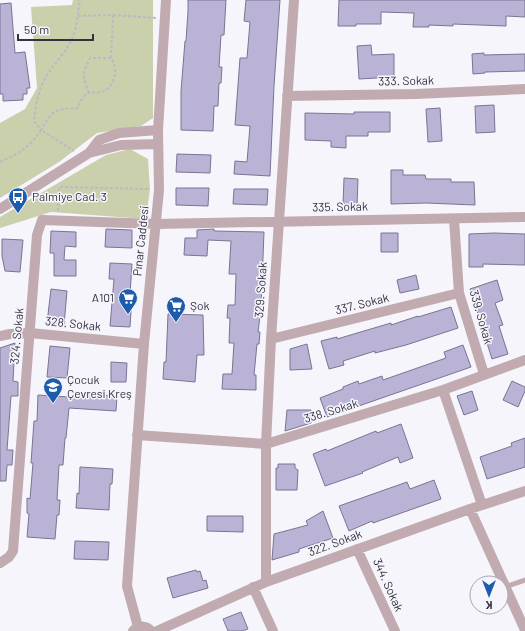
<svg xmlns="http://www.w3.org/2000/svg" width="525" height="631" font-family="Barlow,sans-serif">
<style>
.green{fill:#cad0ac}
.building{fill:#bab3d6;stroke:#7a7494}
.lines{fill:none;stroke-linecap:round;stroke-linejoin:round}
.path{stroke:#bbbac3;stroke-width:2;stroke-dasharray:3 2;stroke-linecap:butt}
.lane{stroke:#c1abb0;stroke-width:5}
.street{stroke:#c1abb0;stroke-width:10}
.labels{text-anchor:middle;stroke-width:3;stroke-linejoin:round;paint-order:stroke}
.street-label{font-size:12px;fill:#343240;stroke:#f6f5fc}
.poi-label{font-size:12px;fill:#343240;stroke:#f6f5fc;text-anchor:start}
</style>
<rect width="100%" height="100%" fill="#f6f5fc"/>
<path class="green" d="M73,0H153V118L141,126L97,133L59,162L0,198V123L25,109L37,88L31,7L72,5Z
M130,149L148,159L150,189L146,219L51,212L0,228V217L106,155Z"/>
<path class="building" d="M188,0H226L224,35H221L219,67H222L221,83H219L218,106H214L213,131L181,130V91L185,41H186L188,11Z
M246,0H280L274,86L270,176L234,174L235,161L247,162L250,126L235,125L240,58H247L250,22L244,21Z
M339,0H525V17L506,16V26L453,24V26L429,25V27H413L414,13L381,12V24H356V26H338Z
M11,3L15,53L25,52L30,88H27V94H23V100L3,101V94H0V4Z
M371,45L372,55L394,54V77L359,79L357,46Z
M484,53V55L525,54V71L485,72V73L473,74L472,54Z
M494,105L495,132L476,133L475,106Z
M440,108L442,141L428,142L426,109Z
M354,112H390V132H368V136H346V148L331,147V141L305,140V113L354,114Z
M177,154L211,155L210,173L176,172Z
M391,170H403V175H425L426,179H451V182H474L475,205L426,203L391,204Z
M344,178L358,179L357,205H343Z
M176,188H209L208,206L176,205Z
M234,189H268L267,205L233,204Z
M106,229L132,230V248L105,247Z
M214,229V231L264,232L261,308L258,332H260L259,344H257L254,375H256V390L222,389L223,374H232L234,343H229L230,318H227L228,305H235L236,274H229L231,241L208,240L207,256L184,255L185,238H197V230Z
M51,231L76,232V247L65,246L64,260H76V276H54V253H50Z
M381,233H398V252H381Z
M494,233L525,234V265L483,264V267H469V234Z
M2,239L23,240L20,272L5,271L2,256Z
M110,263L132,264L130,295H132L130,327L110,326L114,279H109Z
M416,275L419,289L400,293L397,280Z
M497,280L503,300L495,303L503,325L499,326L508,354L492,359L470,289Z
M51,289L67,291L64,325L47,323Z
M451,307L458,328L406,345L375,353V351L343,361L344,365L329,369L321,341L337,337V339L391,323V325L418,316V317Z
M168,314L203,315L204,355H197L195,382L163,379L164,362H166Z
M15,343L13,381L18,382V396H11L7,450H13L12,465H7L6,481H0V348Z
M307,344L312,369L290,370V349Z
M463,345L471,367L327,417L320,398L343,389V387L358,381L359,384L382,376L383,380L446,358L444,352Z
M50,346L70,348L67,378L47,377Z
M111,362L127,363L126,382H111Z
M512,381L525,387V391L518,407L503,400Z
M472,391L478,410L464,415L457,396Z
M84,394L117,396L116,411L69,408L66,438H65L63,465H59L57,500H60L59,515H57L55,539L27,537L29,514L27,513V498L30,499L33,463H31L34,421H37L38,395L84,398Z
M287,410H311V423L285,431Z
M401,424L413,458L400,463L398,457L362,472L363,473L325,486L313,454L326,449L327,451L376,431L377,433Z
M525,438V467L487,479L480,457L512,446L511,443Z
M278,464H295V468L298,470L297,490H276V468H278Z
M80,467L113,469L112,484H110L109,510L76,508L77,493L79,494Z
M434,480L441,499L373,523L372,521L349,531L339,506L407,482L410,489Z
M323,511L333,538L299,549V552L272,560L274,534L308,525L306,521Z
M207,516H243V532L207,531Z
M75,541L109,542L108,560L74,559Z
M196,570L197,572L200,571L203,581L206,580L208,588L173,598L167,578Z
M241,612L248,629L242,631H228L223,619Z"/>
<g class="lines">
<path class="path" d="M113,15L156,18
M78,16L113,15L111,58C118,68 116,85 104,91C100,94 93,91 89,93C83,95 80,102 78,108C54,109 53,110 41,130L34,121C35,109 37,97 42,85C48,69 64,56 72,39C77,28 78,12 80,0
M89,93C82,76 82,74 90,58H111
M0,162C19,153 29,148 41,130L74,151
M58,211L59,187L149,189"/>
<path class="lane" d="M505,587L525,580"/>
<path class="street" d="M287,96L416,94L525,89
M89,153L99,140L119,133L158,130
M0,209L89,153L121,145L158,144
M454,219L459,293L484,374
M0,336L10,334L30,333L144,344
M271,339L459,293
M443,390L482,505
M137,435L266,444L443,390L525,360
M470,509L525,630
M357,549L395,631
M0,563L9,557L13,551L37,235L42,220L156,224L525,217
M266,582V444L271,339L294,0
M253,587L273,631
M138,627L127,586L144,344L159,190L158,130L166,0
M133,631C138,625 146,625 151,631
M157,631L266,582L470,509L525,491"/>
</g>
<defs>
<g id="bus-pin" transform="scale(1)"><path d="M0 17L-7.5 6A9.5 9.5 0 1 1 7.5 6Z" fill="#1d5cad" stroke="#f6f5fc"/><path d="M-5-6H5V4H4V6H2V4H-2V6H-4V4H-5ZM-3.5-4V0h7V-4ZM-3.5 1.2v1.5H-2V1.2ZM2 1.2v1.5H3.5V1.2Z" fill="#fff"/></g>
<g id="supermarket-pin" transform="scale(1)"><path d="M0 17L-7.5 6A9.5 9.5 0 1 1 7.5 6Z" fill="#1d5cad" stroke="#f6f5fc"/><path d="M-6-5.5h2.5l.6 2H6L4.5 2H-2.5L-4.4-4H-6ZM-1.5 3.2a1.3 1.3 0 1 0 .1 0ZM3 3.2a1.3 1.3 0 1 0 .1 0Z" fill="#fff"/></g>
<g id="school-pin" transform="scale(1)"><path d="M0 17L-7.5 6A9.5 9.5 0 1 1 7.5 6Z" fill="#1d5cad" stroke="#f6f5fc"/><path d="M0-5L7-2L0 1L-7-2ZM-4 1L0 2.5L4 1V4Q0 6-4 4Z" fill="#fff"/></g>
</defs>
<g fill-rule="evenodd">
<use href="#bus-pin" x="18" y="197"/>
<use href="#supermarket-pin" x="128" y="298"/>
<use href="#supermarket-pin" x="176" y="306"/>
<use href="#school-pin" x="53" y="387"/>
</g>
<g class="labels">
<g class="street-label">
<text transform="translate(406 81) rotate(-1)" y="4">333. Sokak</text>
<text transform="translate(340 207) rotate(-1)" y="4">335. Sokak</text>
<text transform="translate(141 241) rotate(-84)" y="4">Pınar Caddesi</text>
<text transform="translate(261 290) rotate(-86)" y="4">329. Sokak</text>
<text transform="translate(362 304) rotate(-14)" y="4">337. Sokak</text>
<text transform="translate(481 317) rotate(74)" y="4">339. Sokak</text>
<text transform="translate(73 324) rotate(6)" y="4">328. Sokak</text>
<text transform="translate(17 336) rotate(-85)" y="4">324. Sokak</text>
<text transform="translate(331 411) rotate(-17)" y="4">338. Sokak</text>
<text transform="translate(335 543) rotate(-20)" y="4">322. Sokak</text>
<text transform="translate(388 585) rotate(66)" y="4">344. Sokak</text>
</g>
<g class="poi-label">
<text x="32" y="201">Palmiye Cad. 3</text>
<text x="114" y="302" text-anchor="end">A101</text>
<text x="190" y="310">Şok</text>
<text x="67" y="384">Çocuk<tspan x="67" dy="14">Çevresi Kreş</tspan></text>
</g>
</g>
<g transform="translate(489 595) rotate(180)"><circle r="19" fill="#f6f5fc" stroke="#a8a7b1"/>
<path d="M0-3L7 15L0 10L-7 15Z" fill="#1d5cad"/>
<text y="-6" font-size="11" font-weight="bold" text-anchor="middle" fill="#343240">K</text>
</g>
<path d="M18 34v6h75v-6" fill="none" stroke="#343240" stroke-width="2"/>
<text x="24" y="34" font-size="12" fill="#343240" stroke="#f6f5fc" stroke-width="3" paint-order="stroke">50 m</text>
</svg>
